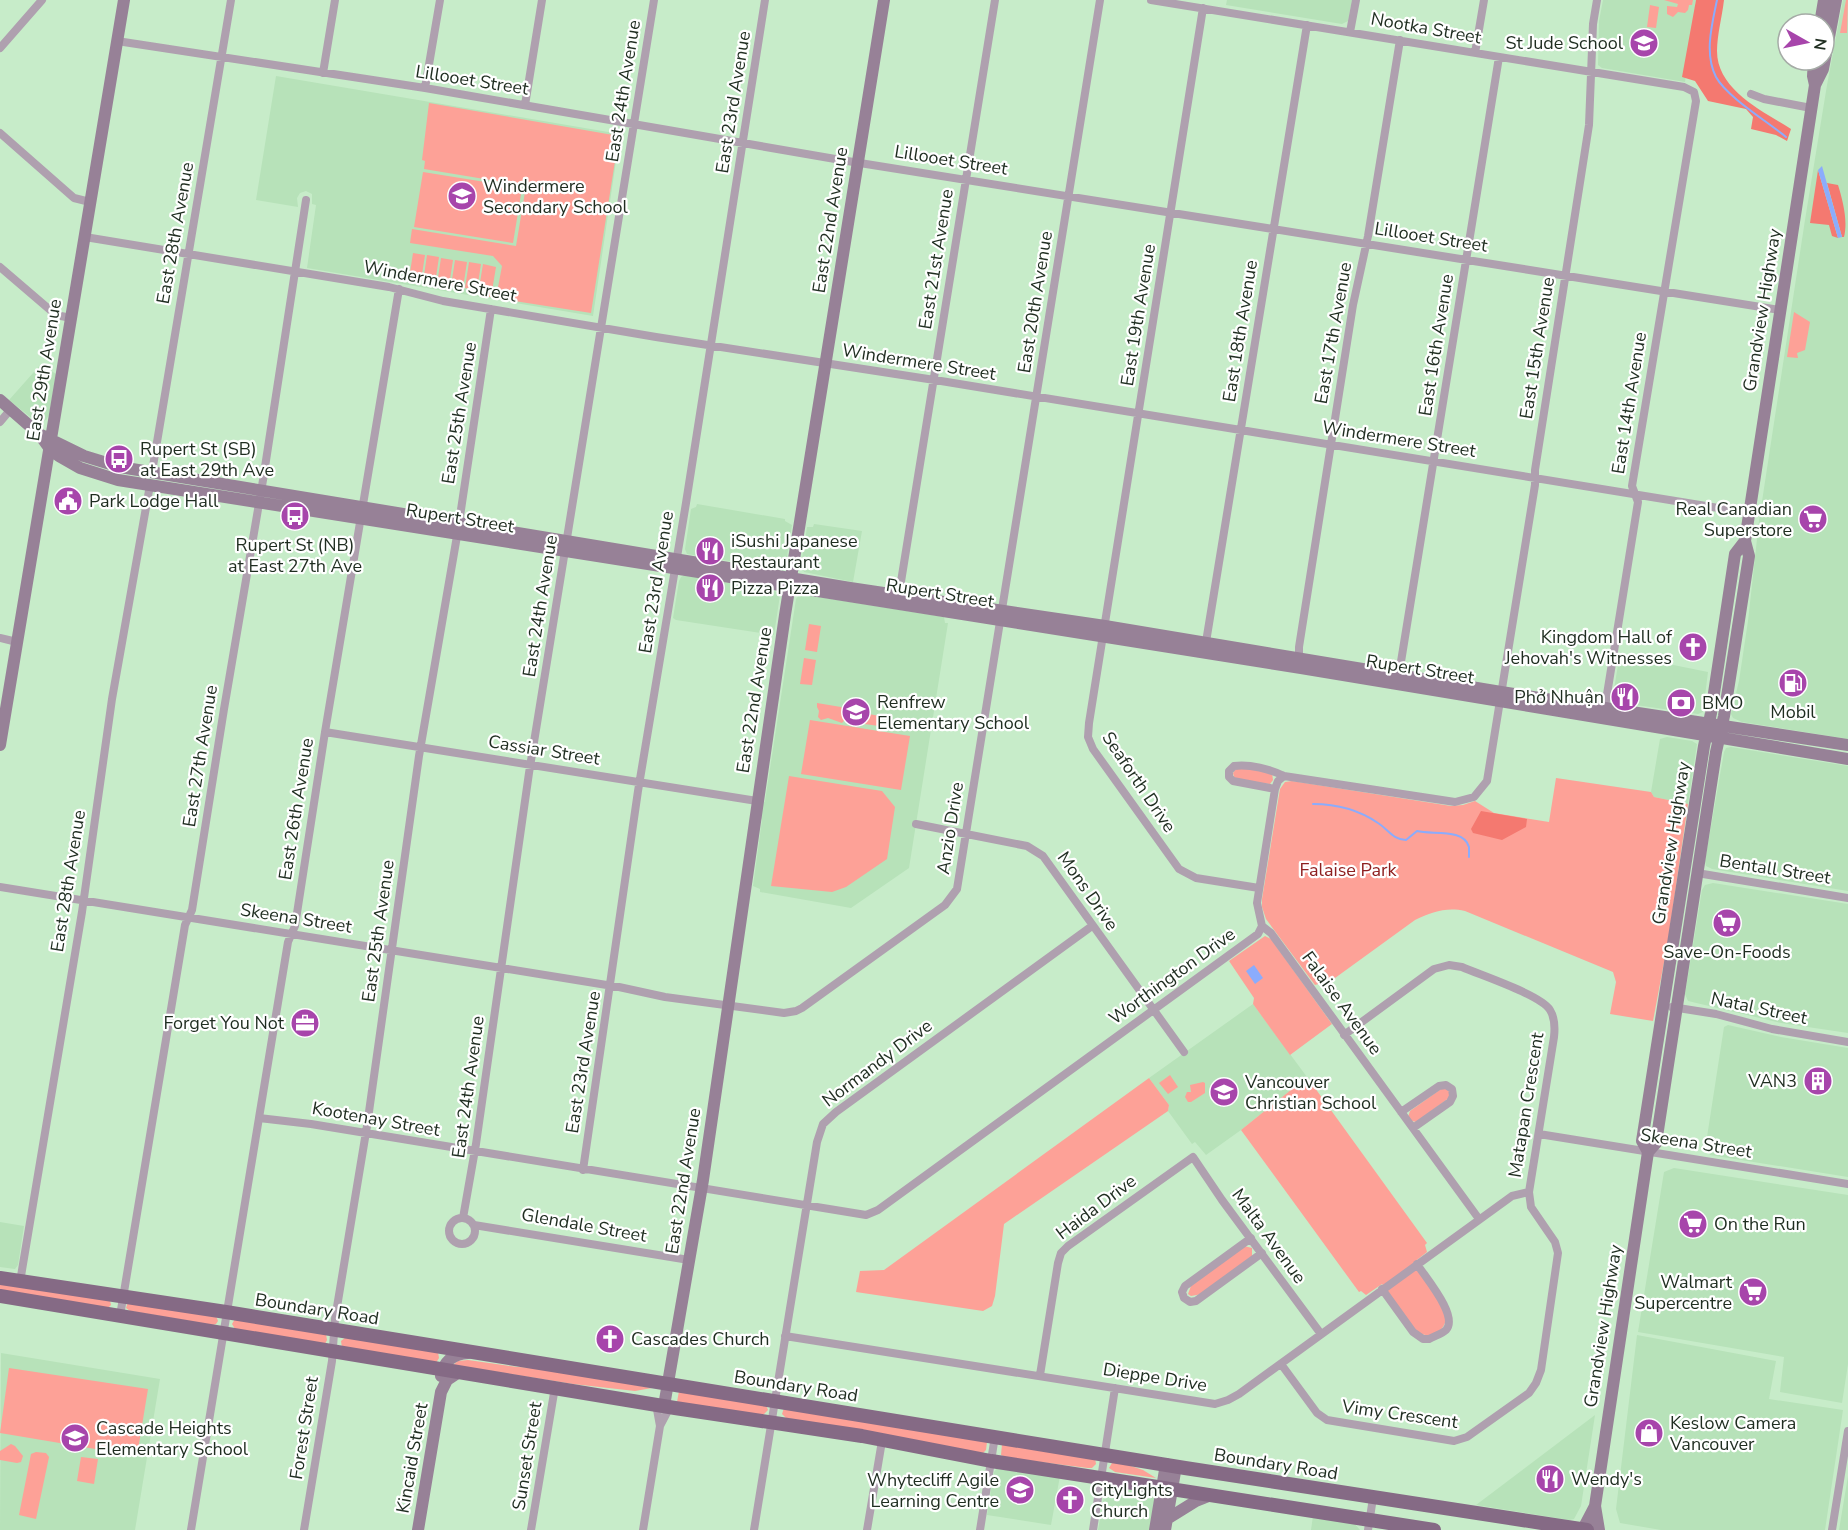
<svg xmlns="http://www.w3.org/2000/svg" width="1848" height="1530" font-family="'Nunito Sans',sans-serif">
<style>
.built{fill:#b7e2b9}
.green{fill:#fda197}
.forest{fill:#f47970}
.water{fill:#8bacfc}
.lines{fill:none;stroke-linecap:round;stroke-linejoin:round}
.stream{stroke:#8bacfc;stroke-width:2}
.street{stroke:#afa0af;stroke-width:8}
.secondary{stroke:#978197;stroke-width:12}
.primary{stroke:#856a85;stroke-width:14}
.labels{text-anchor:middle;stroke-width:4.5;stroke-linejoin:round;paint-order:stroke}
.street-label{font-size:18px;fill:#1f2d20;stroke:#fff}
.poi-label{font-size:18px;fill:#1f2d20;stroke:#fff;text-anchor:start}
.park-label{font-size:18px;fill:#8e2020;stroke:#fff}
</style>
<rect width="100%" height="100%" fill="#c7ecc9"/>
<path class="built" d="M1227,0H1352L1348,21L1342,24L1226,5Z
M1603,0H1696L1685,82L1602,68L1598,65L1599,21Z
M1843,0H1848V739L1742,722L1733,718L1731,714L1739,681L1748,621L1759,521L1805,220L1827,85Z
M276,76L620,134L593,316L307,268L316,205L312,204V194L306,191L300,193L297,198L298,207L256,200Z
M41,364L56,374L49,415L46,420L41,422L34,420L9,400Z
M697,504L785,519V521L792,525L786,563L783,567L777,569L687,554L685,549L691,509L696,507Z
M814,524L862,531L853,582L804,572L801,565L807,527H813Z
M685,575L778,592L780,595L774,635L676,620L673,618L679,581L681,577Z
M800,594L944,617L945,623H948L909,868L851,908L760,892V889L753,886L762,820L760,816L762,805L765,801L796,599Z
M1624,655L1708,672L1703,712L1698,714L1615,702L1613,695L1619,659L1624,657Z
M1667,737L1692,741L1697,744L1688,804L1654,797L1651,792L1660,739Z
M1731,747L1848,766V891L1712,869L1706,866L1705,861L1724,752L1726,748Z
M1713,883L1848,904V1033L1781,1023L1688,1001L1685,994L1702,890L1705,885Z
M1253,1004L1307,1077L1241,1130L1206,1155L1195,1142L1192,1144L1168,1111L1169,1105L1149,1078Z
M1728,1025L1781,1037L1848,1048V1177L1710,1155L1708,1151L1705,1150L1724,1027Z
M1674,1168L1848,1195V1364L1842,1403L1780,1392L1784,1357L1638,1332L1664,1172Z
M0,1222L24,1226L18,1265L15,1269L0,1267Z
M1637,1335L1776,1361L1769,1399L1843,1410L1825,1530H1661L1620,1523L1616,1509Z
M1,1353L160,1379L135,1530H0Z
M1595,1415L1581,1506L1574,1519L1569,1520L1476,1505Z
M998,1467L1060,1476L1051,1525L987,1515L994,1472Z
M1848,1476V1530H1839Z
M1108,1485L1152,1492L1155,1496L1150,1530H1098L1105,1491Z
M1313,1516L1354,1523L1360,1530H1311Z"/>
<path class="green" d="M1664,0H1693L1692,5H1689L1688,10L1685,13L1678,12L1673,17L1667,14V6L1677,7L1678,4Z
M1846,0H1848L1847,33H1840Z
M1650,5L1659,7L1656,28L1647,27Z
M429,103L619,136L591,313L496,298L502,266L493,256L410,243L412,229L516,246L526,186L424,169L425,161L422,160Z
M423,172L522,188L513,243L414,227Z
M413,253L425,255L421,281L409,279Z
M427,255L439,257L435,284L423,282Z
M441,258L453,260L449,286L437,284Z
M455,260L467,262L463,288L451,286Z
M469,262L481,264L477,290L465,288Z
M483,264L496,267L491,297L478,295Z
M1794,312L1810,322L1805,350L1797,353L1798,358L1787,357Z
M809,624L821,626L817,652L805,650Z
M804,658L816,660L812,685L800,684Z
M817,703L841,707L849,715L842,723L828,718L821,720L818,717L819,711L817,707Z
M851,711L880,716L879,726L850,722Z
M810,720L910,736L901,790L801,774Z
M1243,768L1272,773L1273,780L1270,784L1241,781L1234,777L1233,773L1236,769Z
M789,776L882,791L895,807L887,859L846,887L832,892L771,886Z
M1556,778L1651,792L1654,797L1688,804L1668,941L1653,1021L1610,1014L1616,982L1613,972L1465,911C1446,907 1432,912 1415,920L1324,986L1322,983L1315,985L1266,919L1262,907V899L1280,789L1285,782L1292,781L1451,806L1463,805L1475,801L1494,813L1549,822Z
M1265,936L1271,939L1332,1024L1290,1055L1253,1004L1254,998L1229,961Z
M1170,1075L1178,1087L1168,1094L1159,1083Z
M1307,1077L1427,1243L1425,1245L1427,1252L1413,1263L1447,1311C1447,1330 1434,1341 1417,1332L1382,1284L1366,1295L1361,1291L1359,1292L1241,1130Z
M1149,1078L1169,1105L1168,1111L1004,1224L995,1296L992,1306L983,1311L856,1292L860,1271L884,1270Z
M1203,1082L1205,1083V1093L1191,1102H1188L1185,1097L1187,1092H1191L1190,1085Z
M1445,1088L1450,1092L1449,1098L1416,1122L1412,1121L1408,1117L1410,1111L1441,1089Z
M1244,1246L1252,1248V1256L1202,1294L1191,1296L1188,1294L1191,1286Z
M0,1283L110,1300L111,1305L109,1307H105L0,1290Z
M128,1302L216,1316L218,1321L216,1324L213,1325L130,1311L126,1308Z
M235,1319L326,1334L327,1340L325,1344L235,1329L232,1324Z
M346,1337L438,1352L439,1358L436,1363L342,1348L341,1341Z
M468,1360L517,1367L539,1368L652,1388L635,1391L573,1384L453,1365L458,1361Z
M9,1368L148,1389L137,1456L0,1433Z
M679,1391L766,1405L768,1410L763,1415L677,1402Z
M784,1408L987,1442L986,1450L983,1453L786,1418L782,1414Z
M11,1444L15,1446L23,1456L21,1462L17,1463L0,1460V1451Z
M1002,1444L1095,1458L1096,1464L1092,1468H1088L1007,1458L1001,1455Z
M36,1452L46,1453L49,1457L36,1519L19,1515L31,1454Z
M81,1457L98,1459L94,1484L77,1481Z
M1119,1462L1143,1470L1156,1478L1115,1472L1109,1468L1112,1463Z"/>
<path class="forest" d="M1696,0H1724C1722,17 1717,35 1717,51C1717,90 1763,111 1791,129L1787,141L1776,135L1751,129L1753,117L1746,109L1708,101L1695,81L1682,77Z
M1818,170L1838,238L1832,236L1829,225L1810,223Z
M1827,183L1838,185C1843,201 1848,221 1844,237H1842Z
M1481,811L1527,819L1526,827L1502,840L1473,833L1471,829Z"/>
<path class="water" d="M1822,166L1842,237L1838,238L1818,170Z
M1254,965L1263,978L1255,984L1246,971Z"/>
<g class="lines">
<path class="stream" d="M1717,0C1712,24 1704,54 1716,77C1727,97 1768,122 1786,137
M1313,804C1335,804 1359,810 1378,823C1389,830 1392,839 1406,840L1417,831C1432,835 1464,828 1469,847C1469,850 1469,854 1469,857"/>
<path class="street" d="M1151,0L1684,87L1694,92L1696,101L1632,486L1638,502L1604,713
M1203,8L1089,723L1088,737L1093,749L1179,869L1196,878L1259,888
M1350,32L1356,0
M117,41L425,88L841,160L1780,310
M0,48L42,0
M1475,53L1484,0
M323,73L335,0
M425,88L440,0
M1751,94L1764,99L1811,108
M525,105L542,0
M0,133L74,198L90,202
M85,237L389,287L443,301L656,337L941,381L1749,513
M0,267L56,315L71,318
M0,422L11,409
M152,472L231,0
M459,523L491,309
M899,594L995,0
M0,638L17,642
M1206,642L1307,25
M1299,661V647L1353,305L1368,236L1400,40
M1399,674L1499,57
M325,732L757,801
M1275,789L1233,781L1229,777V771L1234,766C1250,764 1270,769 1284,776L1455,802L1474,797L1487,781L1535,485V470L1589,125L1593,24L1597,0
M916,824L1027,846L1043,856L1184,1052
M1697,873L1848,898
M0,887L619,987L665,997L784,1013L796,1011L802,1008L945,905L957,889L1100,0
M1262,926L1271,933L1479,1219
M1672,1007L1716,1014L1772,1029L1848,1042
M1401,1112L1439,1086L1446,1085L1452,1089L1453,1096L1450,1102L1413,1128
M259,1118L311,1124L866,1215L878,1210L1258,934L1262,926L1257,903L1275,789L1278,781L1284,776
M1539,1134L1848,1184
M583,1170L638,791L686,503L765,0
M463,1218L476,1144L529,773L654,0
M449 1231a13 13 0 1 1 26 0a13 13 0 1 1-26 0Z
M474,1225L689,1260
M1251,1238L1185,1286L1182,1292L1184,1298L1190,1302L1196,1301L1262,1253
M20,1282L82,912L112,699L150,485
M1382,1289L1413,1332L1423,1339H1429C1434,1336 1442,1334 1446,1330C1459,1316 1425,1277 1417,1264
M120,1316L185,925L192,910L224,709L263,480L306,200
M785,1336L1215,1404L1228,1400L1239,1394L1512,1196L1529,1192
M1281,1364L1317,1413L1327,1420L1454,1441L1467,1437L1529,1393L1536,1383L1541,1370L1558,1253L1555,1242L1531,1207L1529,1192L1554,1037C1555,1028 1555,1018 1550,1010C1541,995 1480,975 1462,967L1449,965L1434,969L1344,1035
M1040,1375L1058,1263L1061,1253L1068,1246L1193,1157L1222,1200L1321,1334
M660,1426L670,1407
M191,1530L288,942L295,926L325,732L399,289
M304,1530L332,1361L335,1319L367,1126L419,756L457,536
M531,1530L555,1387
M643,1530L660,1426L656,1404
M754,1530L817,1142L823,1124L836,1112L1092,926
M867,1530L882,1441
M980,1530L995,1436
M1093,1530L1115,1388
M1368,1530L1373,1498
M1832,1530L1848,1431"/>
<path class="secondary" d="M1820,24L1824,0
M1815,85L1823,69L1836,0
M0,400L40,435L50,449L59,456L80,468L118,480C512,546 907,603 1301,668C1483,697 1665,729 1848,759
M41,435L84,456L120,467L850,588L1105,626L1501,692L1848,745
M0,745L124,0
M1648,1152L1642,1141L1704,746L1711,713L1735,554L1745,541
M441,1376C444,1361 453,1354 468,1353
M664,1406L703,1180L785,615L884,0
M1595,1506L1599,1530
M1167,1519L1196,1501L1211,1495
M1583,1529L1595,1506L1648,1152L1656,1143L1716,752L1724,716L1749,556L1745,541L1815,85L1813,76L1814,60
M418,1530L441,1392L447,1380L459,1372
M1155,1530L1166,1464
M1165,1530L1176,1466"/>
<path class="primary" d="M0,1278L226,1312L1185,1468L1587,1530
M0,1296L675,1408L862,1436L991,1461L1434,1530"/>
</g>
<defs>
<g id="school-disc" transform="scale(1.5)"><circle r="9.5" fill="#a745ab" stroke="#fff"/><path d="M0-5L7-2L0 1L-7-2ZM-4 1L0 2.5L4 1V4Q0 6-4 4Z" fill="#fff"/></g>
<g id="bus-disc" transform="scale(1.5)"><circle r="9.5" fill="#a745ab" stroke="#fff"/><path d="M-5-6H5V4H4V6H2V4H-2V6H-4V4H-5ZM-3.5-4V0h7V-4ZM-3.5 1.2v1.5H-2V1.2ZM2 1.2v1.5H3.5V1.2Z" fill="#fff"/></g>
<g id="civic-disc" transform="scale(1.5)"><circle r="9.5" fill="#a745ab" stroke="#fff"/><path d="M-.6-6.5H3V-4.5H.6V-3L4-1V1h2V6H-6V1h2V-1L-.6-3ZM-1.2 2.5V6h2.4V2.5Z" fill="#fff"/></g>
<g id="supermarket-disc" transform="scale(1.5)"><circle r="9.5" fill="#a745ab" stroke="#fff"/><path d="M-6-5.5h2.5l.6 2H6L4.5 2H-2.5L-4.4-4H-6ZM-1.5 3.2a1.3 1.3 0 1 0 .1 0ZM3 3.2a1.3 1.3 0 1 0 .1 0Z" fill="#fff"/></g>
<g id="restaurant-disc" transform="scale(1.5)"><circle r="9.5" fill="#a745ab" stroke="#fff"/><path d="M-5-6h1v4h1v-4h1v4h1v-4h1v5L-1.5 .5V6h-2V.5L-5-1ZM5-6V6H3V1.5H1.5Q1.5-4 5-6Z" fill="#fff"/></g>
<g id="church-disc" transform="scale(1.5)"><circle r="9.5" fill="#a745ab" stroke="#fff"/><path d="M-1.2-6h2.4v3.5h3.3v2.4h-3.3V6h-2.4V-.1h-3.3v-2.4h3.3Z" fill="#fff"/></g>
<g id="fuel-disc" transform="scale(1.5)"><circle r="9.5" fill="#a745ab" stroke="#fff"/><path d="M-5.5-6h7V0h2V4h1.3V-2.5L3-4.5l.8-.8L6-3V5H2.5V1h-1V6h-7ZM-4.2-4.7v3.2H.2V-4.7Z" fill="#fff"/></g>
<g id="bank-disc" transform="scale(1.5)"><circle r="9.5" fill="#a745ab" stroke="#fff"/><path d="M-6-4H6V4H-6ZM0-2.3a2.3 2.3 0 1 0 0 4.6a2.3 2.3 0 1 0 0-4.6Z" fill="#fff"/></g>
<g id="office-disc" transform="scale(1.5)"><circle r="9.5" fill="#a745ab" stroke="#fff"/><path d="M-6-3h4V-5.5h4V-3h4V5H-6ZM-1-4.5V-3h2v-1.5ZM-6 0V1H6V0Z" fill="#fff"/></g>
<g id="building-disc" transform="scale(1.5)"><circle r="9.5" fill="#a745ab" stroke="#fff"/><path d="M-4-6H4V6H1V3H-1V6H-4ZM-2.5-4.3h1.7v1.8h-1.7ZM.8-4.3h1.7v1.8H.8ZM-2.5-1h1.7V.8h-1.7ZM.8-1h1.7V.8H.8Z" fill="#fff"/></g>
<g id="shop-disc" transform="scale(1.5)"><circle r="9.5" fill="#a745ab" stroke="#fff"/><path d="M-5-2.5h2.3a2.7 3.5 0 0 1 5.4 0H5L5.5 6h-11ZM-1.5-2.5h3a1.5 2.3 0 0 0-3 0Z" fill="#fff"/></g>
</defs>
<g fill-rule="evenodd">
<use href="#school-disc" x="1644" y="43"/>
<use href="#school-disc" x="462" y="196"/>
<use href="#bus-disc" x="119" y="459"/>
<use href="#civic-disc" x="68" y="501"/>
<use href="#bus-disc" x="295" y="516"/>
<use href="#supermarket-disc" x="1813" y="519"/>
<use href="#restaurant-disc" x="710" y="551"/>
<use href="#restaurant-disc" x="710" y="588"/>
<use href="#church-disc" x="1693" y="647"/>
<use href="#fuel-disc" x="1793" y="683"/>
<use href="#restaurant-disc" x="1625" y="697"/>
<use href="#bank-disc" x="1681" y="703"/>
<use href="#school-disc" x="856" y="712"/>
<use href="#supermarket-disc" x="1727" y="923"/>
<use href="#office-disc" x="305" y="1023"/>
<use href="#building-disc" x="1818" y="1081"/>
<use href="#school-disc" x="1224" y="1092"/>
<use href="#supermarket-disc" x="1693" y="1224"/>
<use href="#supermarket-disc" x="1753" y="1292"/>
<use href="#church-disc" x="610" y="1339"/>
<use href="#shop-disc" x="1649" y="1433"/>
<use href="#school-disc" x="75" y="1438"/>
<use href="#restaurant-disc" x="1550" y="1479"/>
<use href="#school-disc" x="1020" y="1490"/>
<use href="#church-disc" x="1070" y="1500"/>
</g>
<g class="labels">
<g class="street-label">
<text transform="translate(1426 28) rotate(10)" y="6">Nootka Street</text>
<text transform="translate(472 80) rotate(9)" y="6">Lillooet Street</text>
<text transform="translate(623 91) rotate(-81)" y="6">East 24th Avenue</text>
<text transform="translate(733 102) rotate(-81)" y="6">East 23rd Avenue</text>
<text transform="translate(951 160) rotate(9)" y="6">Lillooet Street</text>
<text transform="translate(830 220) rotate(-81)" y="6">East 22nd Avenue</text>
<text transform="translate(175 233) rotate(-80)" y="6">East 28th Avenue</text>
<text transform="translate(1431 237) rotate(9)" y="6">Lillooet Street</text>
<text transform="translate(936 259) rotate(-81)" y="6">East 21st Avenue</text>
<text transform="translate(440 281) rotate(11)" y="6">Windermere Street</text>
<text transform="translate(1035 302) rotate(-81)" y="6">East 20th Avenue</text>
<text transform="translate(1762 310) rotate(-81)" y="6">Grandview Highway</text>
<text transform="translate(1138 315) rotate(-81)" y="6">East 19th Avenue</text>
<text transform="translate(1240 331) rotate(-81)" y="6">East 18th Avenue</text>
<text transform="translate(1333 333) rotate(-80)" y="6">East 17th Avenue</text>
<text transform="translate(1436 345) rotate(-81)" y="6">East 16th Avenue</text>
<text transform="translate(1537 348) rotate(-81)" y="6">East 15th Avenue</text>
<text transform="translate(919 362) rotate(9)" y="6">Windermere Street</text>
<text transform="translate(44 370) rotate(-81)" y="6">East 29th Avenue</text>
<text transform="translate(1629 403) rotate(-81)" y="6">East 14th Avenue</text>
<text transform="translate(459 413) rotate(-81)" y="6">East 25th Avenue</text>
<text transform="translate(1399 439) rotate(9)" y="6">Windermere Street</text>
<text transform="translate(460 518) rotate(9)" y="6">Rupert Street</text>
<text transform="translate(656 582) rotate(-81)" y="6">East 23rd Avenue</text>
<text transform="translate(940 593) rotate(9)" y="6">Rupert Street</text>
<text transform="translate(540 606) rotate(-81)" y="6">East 24th Avenue</text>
<text transform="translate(1420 669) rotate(9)" y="6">Rupert Street</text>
<text transform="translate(754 700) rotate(-81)" y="6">East 22nd Avenue</text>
<text transform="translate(544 750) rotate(9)" y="6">Cassiar Street</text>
<text transform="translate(200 756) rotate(-81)" y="6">East 27th Avenue</text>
<text transform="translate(1139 782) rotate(56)" y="6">Seaforth Drive</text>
<text transform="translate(296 809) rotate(-81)" y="6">East 26th Avenue</text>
<text transform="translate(950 828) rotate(-81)" y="6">Anzio Drive</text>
<text transform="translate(1671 843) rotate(-81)" y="6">Grandview Highway</text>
<text transform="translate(1775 869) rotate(9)" y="6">Bentall Street</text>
<text transform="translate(68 881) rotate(-81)" y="6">East 28th Avenue</text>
<text transform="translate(1088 891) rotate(55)" y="6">Mons Drive</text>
<text transform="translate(296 918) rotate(9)" y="6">Skeena Street</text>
<text transform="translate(378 931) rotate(-82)" y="6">East 25th Avenue</text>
<text transform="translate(1172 976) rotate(-36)" y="6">Worthington Drive</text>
<text transform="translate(1342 1003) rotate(54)" y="6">Falaise Avenue</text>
<text transform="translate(1759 1008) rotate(12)" y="6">Natal Street</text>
<text transform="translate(583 1062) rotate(-81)" y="6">East 23rd Avenue</text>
<text transform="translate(877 1063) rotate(-37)" y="6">Normandy Drive</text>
<text transform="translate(468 1087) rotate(-82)" y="6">East 24th Avenue</text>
<text transform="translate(1526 1105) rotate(-81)" y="6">Matapan Crescent</text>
<text transform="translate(376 1119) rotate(10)" y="6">Kootenay Street</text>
<text transform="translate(1696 1143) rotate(9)" y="6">Skeena Street</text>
<text transform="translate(683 1181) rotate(-81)" y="6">East 22nd Avenue</text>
<text transform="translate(1096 1207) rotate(-37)" y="6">Haida Drive</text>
<text transform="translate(584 1225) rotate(10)" y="6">Glendale Street</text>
<text transform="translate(1269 1236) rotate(54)" y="6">Malta Avenue</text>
<text transform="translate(317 1309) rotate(9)" y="6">Boundary Road</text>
<text transform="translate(1603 1326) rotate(-81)" y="6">Grandview Highway</text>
<text transform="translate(1155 1377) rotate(9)" y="6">Dieppe Drive</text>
<text transform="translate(796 1386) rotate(9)" y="6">Boundary Road</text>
<text transform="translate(1400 1414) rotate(8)" y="6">Vimy Crescent</text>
<text transform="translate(304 1428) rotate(-81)" y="6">Forest Street</text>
<text transform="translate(527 1456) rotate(-81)" y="6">Sunset Street</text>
<text transform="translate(412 1458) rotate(-80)" y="6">Kincaid Street</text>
<text transform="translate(1276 1464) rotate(9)" y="6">Boundary Road</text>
</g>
<g class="poi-label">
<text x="1623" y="49" text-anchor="end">St Jude School</text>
<text x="483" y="192">Windermere<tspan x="483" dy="21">Secondary School</tspan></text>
<text x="140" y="455">Rupert St (SB)<tspan x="140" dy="21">at East 29th Ave</tspan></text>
<text x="89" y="507">Park Lodge Hall</text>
<text x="1792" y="515" text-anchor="end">Real Canadian<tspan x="1792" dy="21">Superstore</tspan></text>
<text x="731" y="547">iSushi Japanese<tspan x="731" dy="21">Restaurant</tspan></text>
<text x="295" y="551" text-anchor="middle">Rupert St (NB)<tspan x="295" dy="21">at East 27th Ave</tspan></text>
<text x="731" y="594">Pizza Pizza</text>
<text x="1672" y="643" text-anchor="end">Kingdom Hall of<tspan x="1672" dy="21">Jehovah's Witnesses</tspan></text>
<text x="1604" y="703" text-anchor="end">Phở Nhuận</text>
<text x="877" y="708">Renfrew<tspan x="877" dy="21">Elementary School</tspan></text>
<text x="1702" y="709">BMO</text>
<text x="1793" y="718" text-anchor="middle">Mobil</text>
<text x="1727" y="958" text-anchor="middle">Save-On-Foods</text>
<text x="284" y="1029" text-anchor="end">Forget You Not</text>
<text x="1797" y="1087" text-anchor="end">VAN3</text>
<text x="1245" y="1088">Vancouver<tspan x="1245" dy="21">Christian School</tspan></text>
<text x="1714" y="1230">On the Run</text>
<text x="1732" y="1288" text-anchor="end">Walmart<tspan x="1732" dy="21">Supercentre</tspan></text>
<text x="631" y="1345">Cascades Church</text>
<text x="1670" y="1429">Keslow Camera<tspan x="1670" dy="21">Vancouver</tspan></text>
<text x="96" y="1434">Cascade Heights<tspan x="96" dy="21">Elementary School</tspan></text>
<text x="1571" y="1485">Wendy's</text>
<text x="999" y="1486" text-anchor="end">Whytecliff Agile<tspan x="999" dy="21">Learning Centre</tspan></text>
<text x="1091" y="1496">CityLights<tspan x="1091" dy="21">Church</tspan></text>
</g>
<g class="park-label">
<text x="1348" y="876">Falaise Park</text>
</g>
</g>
<g transform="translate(1806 42) rotate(99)"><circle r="28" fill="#ffffff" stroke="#a5aba6" stroke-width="1.5"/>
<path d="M0-4.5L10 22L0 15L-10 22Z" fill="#a745ab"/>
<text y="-9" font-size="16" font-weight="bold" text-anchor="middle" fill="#1f2d20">N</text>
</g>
</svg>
